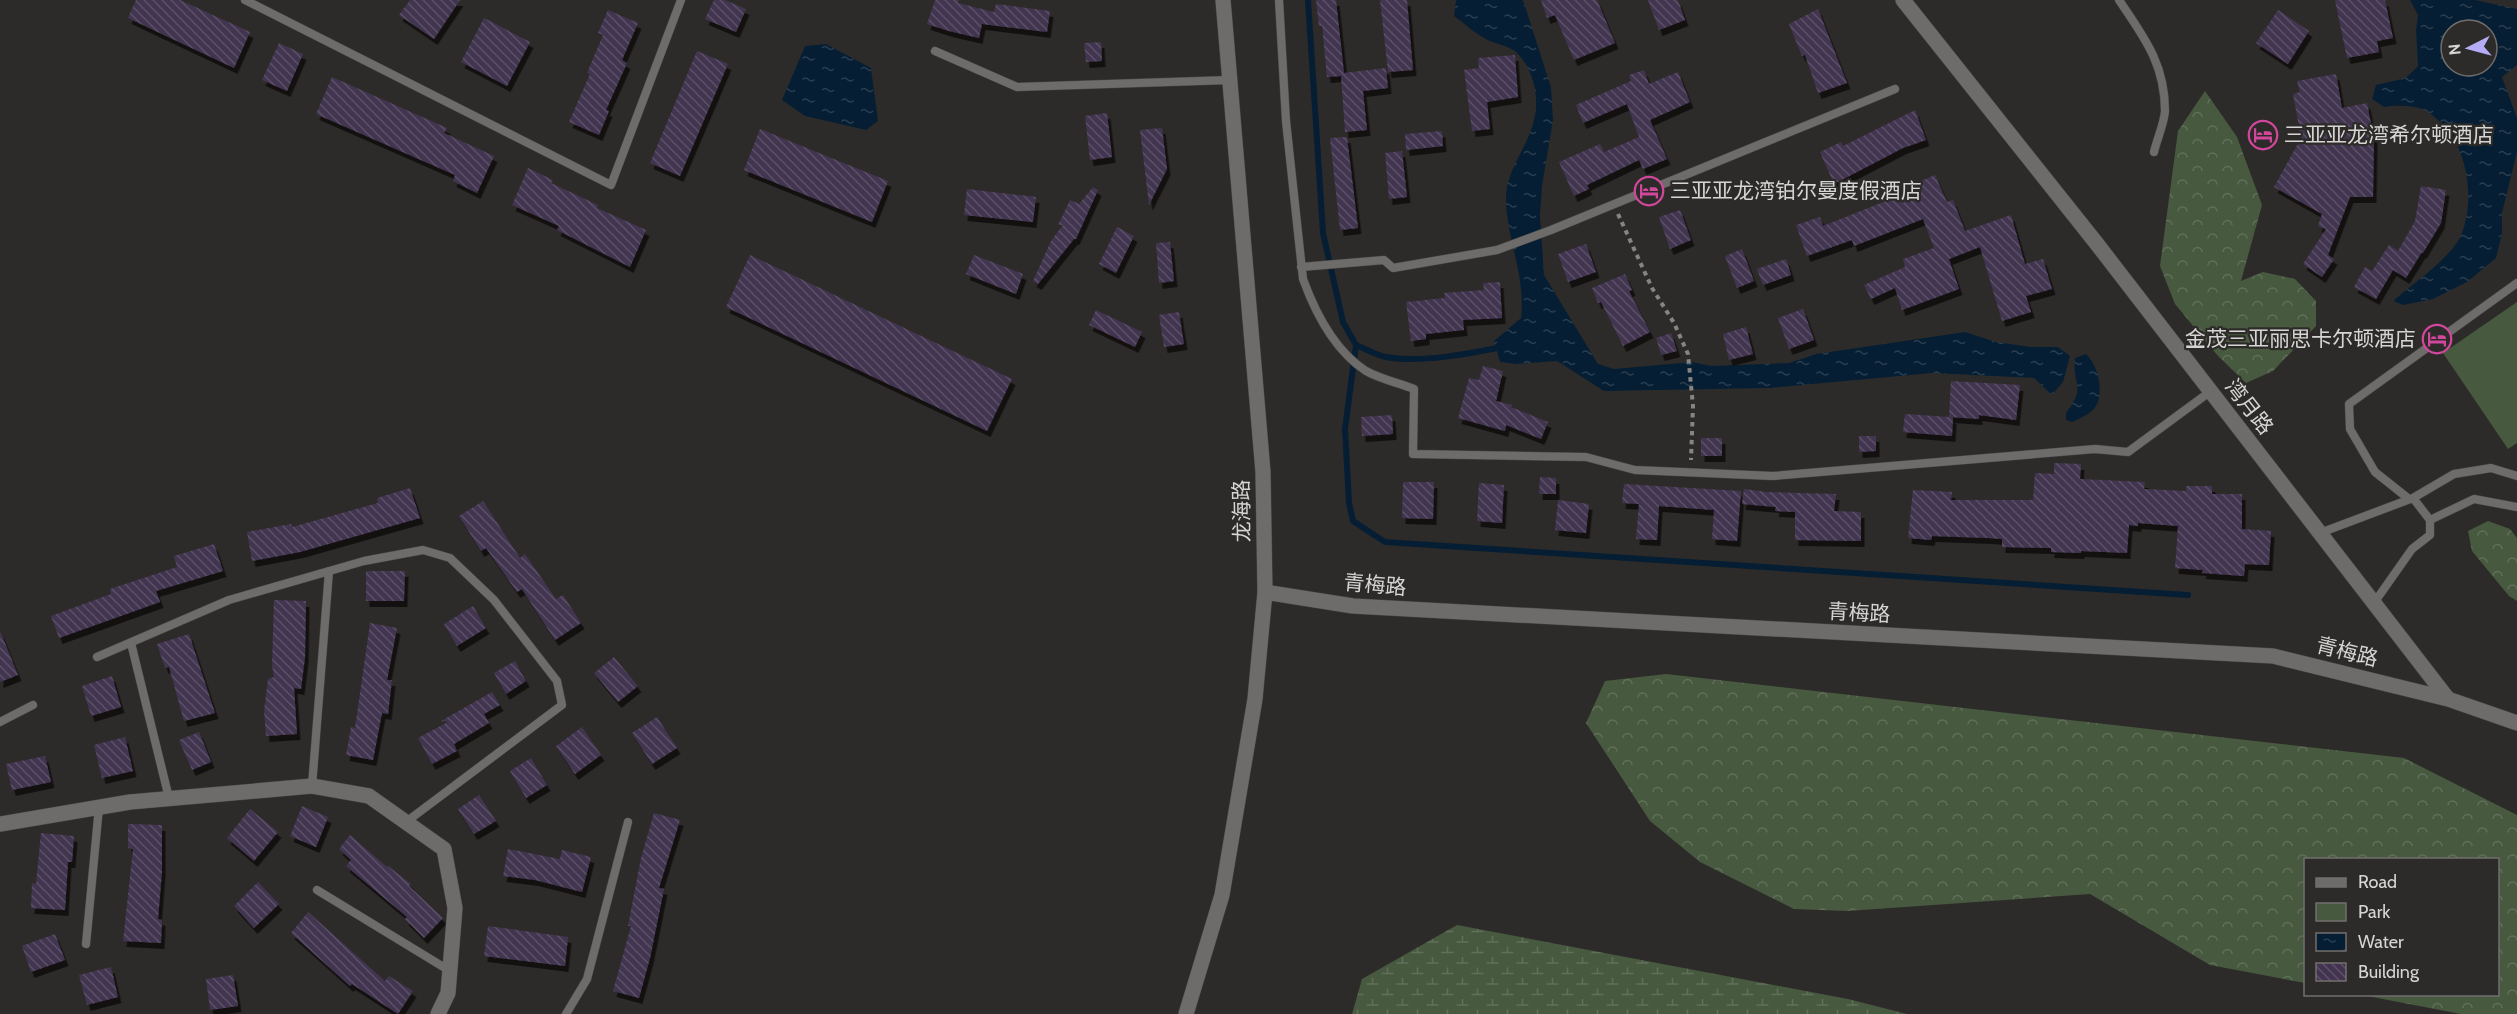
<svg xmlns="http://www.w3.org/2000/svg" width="2517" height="1014" font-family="Cabin,'Noto Sans SC',sans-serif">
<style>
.forest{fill:url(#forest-crowns)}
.wetland{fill:url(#wetland-marsh)}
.park{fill:#47593f}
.water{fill:url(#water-ripples);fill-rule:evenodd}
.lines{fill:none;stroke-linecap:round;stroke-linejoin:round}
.stream{stroke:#061e33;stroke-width:6}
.building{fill:url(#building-back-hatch);filter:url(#shadow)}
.lane-casing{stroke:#474644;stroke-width:9}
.street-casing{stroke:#474644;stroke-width:16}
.secondary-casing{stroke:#474644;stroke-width:16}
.path{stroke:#868583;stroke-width:4;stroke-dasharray:4.5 4.5;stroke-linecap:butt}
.lane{stroke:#6e6c6a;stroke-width:8}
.street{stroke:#6e6c6a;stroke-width:15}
.secondary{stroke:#6e6c6a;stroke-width:15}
.labels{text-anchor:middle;stroke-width:4.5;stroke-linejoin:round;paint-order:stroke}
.poi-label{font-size:21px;fill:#d6d5d4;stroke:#2d2b29;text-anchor:start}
.street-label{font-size:21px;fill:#d6d5d4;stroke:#2d2b29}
</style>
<defs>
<pattern id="forest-crowns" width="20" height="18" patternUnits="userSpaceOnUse" patternTransform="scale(1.5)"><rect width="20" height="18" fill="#47593f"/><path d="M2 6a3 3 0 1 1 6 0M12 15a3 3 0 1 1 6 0" fill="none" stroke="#61705a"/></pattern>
<pattern id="wetland-marsh" width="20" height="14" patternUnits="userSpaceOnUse" patternTransform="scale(1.5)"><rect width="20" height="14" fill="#47593f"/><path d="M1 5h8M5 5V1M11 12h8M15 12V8" fill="none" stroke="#61705a"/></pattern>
<pattern id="water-ripples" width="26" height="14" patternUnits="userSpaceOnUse" patternTransform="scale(1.5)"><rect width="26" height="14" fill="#061e33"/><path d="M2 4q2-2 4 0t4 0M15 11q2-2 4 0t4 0" fill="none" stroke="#2a3e50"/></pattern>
<pattern id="building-back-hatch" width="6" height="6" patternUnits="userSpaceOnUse" patternTransform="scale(1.5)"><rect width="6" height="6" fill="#423450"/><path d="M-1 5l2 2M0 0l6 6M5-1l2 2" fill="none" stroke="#5d5068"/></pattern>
<filter id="shadow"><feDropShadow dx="3.5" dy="6" stdDeviation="0" flood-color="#0009"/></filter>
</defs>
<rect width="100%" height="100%" fill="#2d2b29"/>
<path class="forest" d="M2205,91L2237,137L2262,205L2241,281L2263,272L2295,279L2316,301V326L2273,371L2246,383L2218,356L2175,304L2160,266L2178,131Z
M2488,521L2510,529L2517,538V601L2509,596L2472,551L2468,531Z
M1666,674L2404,758L2517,815V1014H2461L2362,995L2498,994V860H2306L2305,983L2210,965L2090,894L1847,911L1794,909L1700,862L1650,821L1586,723L1605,681Z"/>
<path class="wetland" d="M1457,925L1848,999L1907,1014H1352L1362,979Z"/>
<path class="park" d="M2517,302V443L2508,449L2443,353Z"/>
<path class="water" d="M1456,0H1523L1551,87L1553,120L1542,186L1540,216L1544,275L1598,364L1614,369L1692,362L1712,366L1789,363L1816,354L1965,332L1996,342L2031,347H2058L2070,356L2063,382L2052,395L2034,378L1932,373L1770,388L1604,391L1557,361L1516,364L1500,362L1494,341L1521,318C1526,278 1507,240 1506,201C1505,160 1543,138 1535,89C1532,75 1527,63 1517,53C1509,45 1493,44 1484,38C1473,32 1464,23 1454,16Z
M2410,0H2475L2517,9V65L2502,77L2517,118V152L2502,213V234L2496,258L2467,282L2433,299L2403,305L2393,301C2412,284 2453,257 2462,233C2475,198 2468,147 2439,121C2435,118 2430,112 2425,110C2412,105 2397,105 2384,107L2372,99L2376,85L2406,78L2418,66L2416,30L2418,15ZM2451,30H2487V66H2451Z
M826,44L871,68L878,121L866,130L805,116L782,100L805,46Z
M2086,354C2097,364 2103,387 2098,402C2094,413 2081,418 2072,422L2066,420V413C2087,386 2072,387 2075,358Z"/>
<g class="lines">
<path class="stream" d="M1308,0L1323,233L1343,322L1356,345L1345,429L1349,503L1353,521L1385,542L2188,595
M1356,345C1366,349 1376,355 1386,357C1421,363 1468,354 1502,347"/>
</g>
<path class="building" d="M136,0H180L250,32L234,68L128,18Z
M410,0H460L434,39L399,15Z
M714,0H725L746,9L736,32L705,19Z
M935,0H959L958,3L994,12L996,4L1050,11L1047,32L982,24L979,38L949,31L927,24Z
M1316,0H1336L1344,73L1386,68L1388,88L1363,91L1367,130L1345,132L1341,76L1327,77L1322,26H1319Z
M1380,0H1407L1413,70L1388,72Z
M1541,0H1597L1615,43L1574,60L1555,15L1547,18Z
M1648,0H1678L1685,20L1659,30Z
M2335,0H2385L2393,38L2377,41L2379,52L2347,58Z
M1818,9L1847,83L1818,93L1805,55L1802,56L1789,24Z
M608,10L638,23L622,60L627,63L606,110L609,111L599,135L569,122L590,74L587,73L603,35L598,33Z
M2278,10L2309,31L2288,64L2256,43Z
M484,18L530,42L507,86L461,62Z
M1101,42L1102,61L1086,62L1084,43Z
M279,43L303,54L287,91L262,80Z
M697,51L728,64L680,176L650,163Z
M1515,55L1518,97L1487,102L1490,129L1472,131L1464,70L1479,68L1478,58Z
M1644,70L1649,84L1678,72L1690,102L1650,120L1667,159L1643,169L1639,160L1587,185L1589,189L1574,196L1559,162L1600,144L1604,152L1639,137L1627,104L1583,123L1576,105L1631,81L1629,75Z
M2336,74L2342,108L2367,103L2374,139L2373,197H2350L2328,255L2334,259L2322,277L2303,264L2326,229L2318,226L2322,214L2274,187L2301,138L2293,94L2300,92L2297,81Z
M332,77L447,128L444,133L494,156L477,193L453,181L455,175L316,114Z
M1915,110L1926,140L1903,148L1834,184L1820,152L1841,142L1843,146Z
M1107,113L1112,157L1090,160L1085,116Z
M1162,128L1167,169L1149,205L1140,130Z
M760,129L888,181L872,222L744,170Z
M1442,131L1443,146L1406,150L1405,134Z
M1347,137L1358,228L1340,230L1330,138Z
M1402,151L1407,197L1389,199L1385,153Z
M528,168L553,180L551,183L598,205L597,208L646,230L630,267L557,230L559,226L512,205Z
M1935,175L1947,202L1953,200L1965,231L2011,215L2025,264L2043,259L2052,289L2026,296L2031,312L2002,321L1980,247L1949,259L1959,289L1902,310L1895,288L1871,299L1864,285L1905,267L1903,259L1934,248L1923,219L1854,246L1852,240L1807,256L1796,225L1820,217L1823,226L1921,187L1919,182Z
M2421,186L2446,190L2441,223L2423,253L2422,252L2406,278L2393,270L2376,299L2354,287L2365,267L2372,271L2389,245L2398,251L2415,221Z
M1093,187L1098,190L1076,239H1074L1038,284L1033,281L1051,241L1063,225H1058L1070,200L1079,204Z
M967,189L1036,197L1033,222L964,215Z
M1680,210L1691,240L1670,249L1659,217Z
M1117,227L1134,236L1116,273L1099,264Z
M1170,242L1174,281L1159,283L1156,243Z
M1586,244L1596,272L1568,282L1558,254Z
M1742,249L1754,281L1737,288L1725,256Z
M750,255L1012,379L987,431L726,307Z
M974,255L1023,274L1016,294L966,274Z
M1786,259L1791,275L1763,285L1757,269Z
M1625,274L1632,290L1629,291L1650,332L1623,346L1601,302L1598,303L1592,288Z
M1500,282L1502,318L1463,320L1464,330L1426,334V339L1411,341L1406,302L1445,298L1444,293L1484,290L1483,283Z
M1803,309L1814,340L1789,349L1778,318Z
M1096,310L1142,332L1135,347L1089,325Z
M1179,312L1184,344L1164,347L1159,315Z
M1746,327L1753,354L1729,360L1723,334Z
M1671,333L1677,351L1661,355L1656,338Z
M1483,366L1503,371L1496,401L1512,405L1511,407L1548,422L1541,439L1506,425L1505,431L1458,418L1469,378L1479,380Z
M1951,381L2020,385L2016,420L1979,415V419L1950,417L1953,418L1952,436L1903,432L1905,414L1949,417Z
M1392,415L1393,434L1362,436L1361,417Z
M1859,436H1876V451L1859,452Z
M1701,438H1722V456H1701Z
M2054,463L2081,464L2080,479L2145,482L2144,489L2186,491V486H2212V494H2242V529L2271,531L2269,565L2245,564L2244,576L2202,573L2203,570L2175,568L2178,526L2138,523V526L2129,525L2127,553L2081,551V553L2051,552V548L2002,547V539L1988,538L1932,536L1931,540L1908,538L1913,490L1952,492L1951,500H2033L2035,473L2054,474Z
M1540,477L1556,478V494H1539Z
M1403,482H1434L1433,519L1402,518Z
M1479,483L1504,485L1502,523L1477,521Z
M1624,484L1741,491L1737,541L1712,539L1714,510L1659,506L1657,540L1636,539L1639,504L1622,503Z
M410,488L420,518L300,552L252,561L247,532L291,524L292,527L378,503L377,498Z
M1744,489L1767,492L1836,494L1834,511L1861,512V541L1795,540V512L1775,511L1776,507L1742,504Z
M1558,500L1589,504L1586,533L1555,530Z
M483,501L520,558L525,554L556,599L563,595L581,623L555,640L522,589L517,592L486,548L481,551L459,516Z
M214,544L223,571L156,591L160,602L59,638L51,616L111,594L110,589L177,567L174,556Z
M366,571H405L404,601H366Z
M274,600L306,601L305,657L301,689L294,688L297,734L266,736L264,711L268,679L274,677L272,665Z
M473,606L486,628L457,646L444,624Z
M370,623L397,628L387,680H392L388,714L382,713L373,760L346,755L351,727L355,728Z
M0,631L18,675L0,682Z
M189,634L215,713L184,721L169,667L165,668L157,644Z
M614,657L638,686L618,702L594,673Z
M515,661L526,681L506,694L494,673Z
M112,676L121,707L91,716L82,686Z
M492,692L500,705L484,714L489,723L454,744L457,751L432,764L418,738L448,722L441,721Z
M657,717L677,748L652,764L632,733Z
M582,727L601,755L575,774L556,746Z
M199,732L211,762L192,770L179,740Z
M125,737L133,771L102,778L94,745Z
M45,756L51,782L12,790L6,764Z
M531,758L547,785L526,798L510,771Z
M479,795L496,821L474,834L458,809Z
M302,806L328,817L316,847L290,836Z
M250,809L278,832L254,861L227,838Z
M654,813L680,820L659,888L664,889L650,958L639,998L613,991L631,926H628L641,858Z
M128,824L162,825V871L158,919L162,920L161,943L123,941L133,849L128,848Z
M41,833L74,836L72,862H68L65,910L31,908L32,883L36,884Z
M350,835L387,867L388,866L411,884L409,886L443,918L424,938L405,919L407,917L346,866L351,860L339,849Z
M508,849L560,859L562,850L591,857L582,892L535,880L503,876Z
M258,882L279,904L254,928L234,906Z
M308,912L385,981L389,976L413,991L398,1014L352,984L350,986L291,933Z
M488,926L568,937L565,966L484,956Z
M55,934L65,960L31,972L22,946Z
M111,967L118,997L87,1005L79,975Z
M233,975L238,1006L210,1010L206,979Z"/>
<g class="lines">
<g class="lane-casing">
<path id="lane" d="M245,0L611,185L681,0
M1279,0L1286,121L1303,279C1315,312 1335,351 1366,371C1380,379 1399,383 1414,389L1413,454L1586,457L1635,470L1773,476L2095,449L2128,452L2211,391
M2119,0C2144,37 2165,64 2165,111C2164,124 2157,139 2154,152
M935,51L1017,87L1230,80
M1301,267L1384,260L1393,268L1497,250L1551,230L1895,89
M2413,498L2454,474L2491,468L2517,476
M2409,499L2375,472L2350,429L2349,404L2517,283
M2430,520L2474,499L2517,507
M2320,533L2413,498L2430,520V535L2412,549L2374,603
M131,643L169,798
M97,657L229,600L364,561L423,550L450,558L494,600L557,681L562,705L406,822
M0,722L33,705
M312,786L329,571
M317,890L450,971
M86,944L99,807
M566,1014L587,979L628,822"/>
</g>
<g class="street-casing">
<path id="street" d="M1903,0L2097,244L2448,699L2517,723
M1265,592L1353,606L2273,656L2448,699
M0,824L130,802L312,786L369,796L444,849L455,908L448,993L438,1014"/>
</g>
<g class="secondary-casing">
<path id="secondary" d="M1186,1014L1222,895L1255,699L1265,592L1263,472L1223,0"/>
</g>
<path class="path" d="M1618,214L1652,288L1674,323L1688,354L1693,406L1691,460"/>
<use href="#lane" class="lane"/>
<use href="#street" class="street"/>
<use href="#secondary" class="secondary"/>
</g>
<defs>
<g id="hotel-ring" transform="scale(1.5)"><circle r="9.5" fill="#2d2b29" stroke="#d1479c" stroke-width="1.5"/><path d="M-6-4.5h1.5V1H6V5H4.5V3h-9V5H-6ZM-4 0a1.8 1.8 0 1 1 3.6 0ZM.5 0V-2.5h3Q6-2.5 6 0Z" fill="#d1479c"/></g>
</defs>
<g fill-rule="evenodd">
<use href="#hotel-ring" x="2263" y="135"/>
<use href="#hotel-ring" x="1649" y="191"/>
<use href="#hotel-ring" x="2437" y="339"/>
</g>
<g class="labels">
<g class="poi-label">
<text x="2284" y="142">三亚亚龙湾希尔顿酒店</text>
<text x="1670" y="198">三亚亚龙湾铂尔曼度假酒店</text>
<text x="2416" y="346" text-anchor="end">金茂三亚丽思卡尔顿酒店</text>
</g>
<g class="street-label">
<text transform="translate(2249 407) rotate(52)" y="7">湾月路</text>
<text transform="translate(1242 511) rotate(-91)" y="7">龙海路</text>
<text transform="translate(1375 585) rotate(5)" y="7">青梅路</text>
<text transform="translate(1859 613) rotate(3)" y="7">青梅路</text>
<text transform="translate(2347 652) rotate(14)" y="7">青梅路</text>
</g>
</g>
<rect x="2304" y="858" width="195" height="138" fill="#2d2b29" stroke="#716f6d" stroke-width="1.5"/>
<rect x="2316" y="878" width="30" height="9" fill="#6e6c6a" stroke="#716f6d" stroke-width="1.5"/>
<text x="2358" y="888" font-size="18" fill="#d6d5d4">Road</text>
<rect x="2316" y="903" width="30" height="18" fill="#47593f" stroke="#716f6d" stroke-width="1.5"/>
<text x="2358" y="918" font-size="18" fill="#d6d5d4">Park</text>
<rect x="2316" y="933" width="30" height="18" fill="url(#water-ripples)" stroke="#716f6d" stroke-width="1.5"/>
<text x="2358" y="948" font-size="18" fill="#d6d5d4">Water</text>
<rect x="2316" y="963" width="30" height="18" fill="url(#building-back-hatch)" stroke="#716f6d" stroke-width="1.5"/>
<text x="2358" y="978" font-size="18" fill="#d6d5d4">Building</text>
<g transform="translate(2469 48) rotate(264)"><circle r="28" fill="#2d2b29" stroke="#716f6d" stroke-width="1.5"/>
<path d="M0-4.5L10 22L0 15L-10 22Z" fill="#b5acf8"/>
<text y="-9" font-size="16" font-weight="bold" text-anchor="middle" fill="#d6d5d4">N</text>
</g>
</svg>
